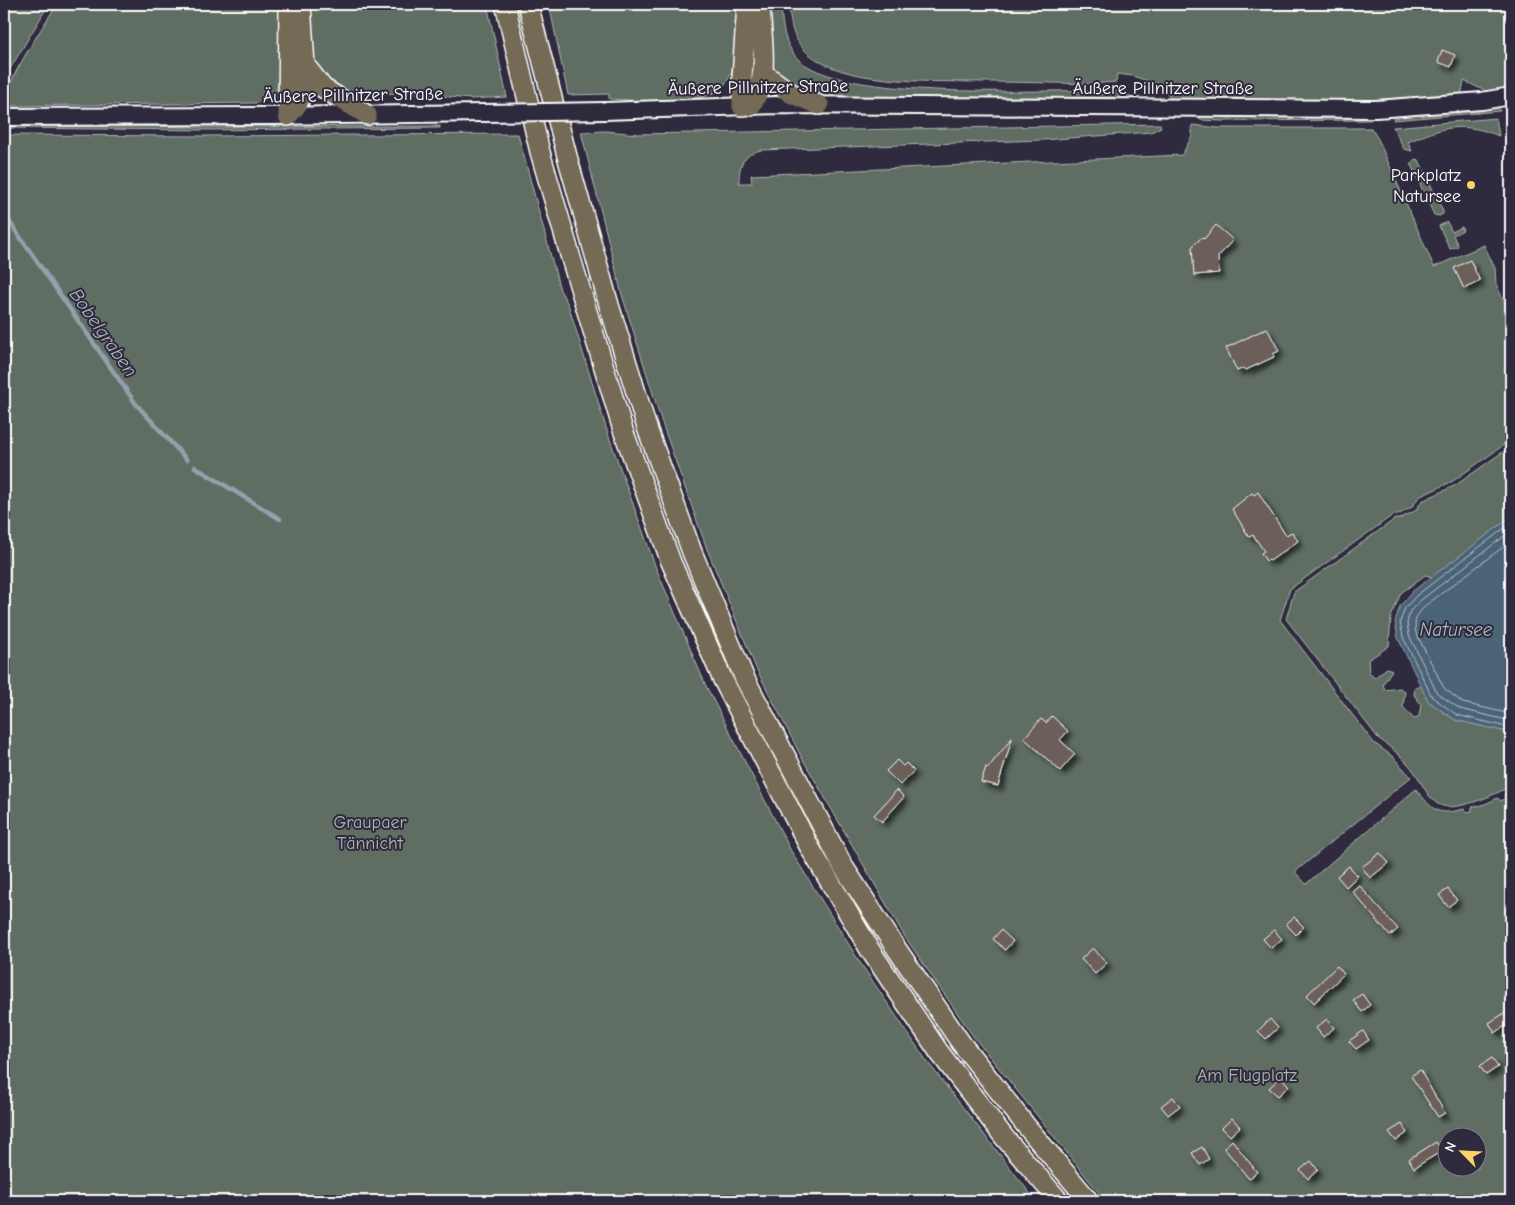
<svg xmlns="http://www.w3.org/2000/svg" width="1515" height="1205" font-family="'Comic Neue',sans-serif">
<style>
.green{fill:#5e6d64;stroke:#aeb6b2;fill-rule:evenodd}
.water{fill:#4c6377;stroke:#94a1ad}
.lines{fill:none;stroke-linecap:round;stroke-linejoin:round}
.shore{stroke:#b7c1c9;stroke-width:1}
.stream{stroke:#94a1ad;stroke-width:4.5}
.building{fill:#6c5e5a;stroke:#fff;filter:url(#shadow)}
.secondary-casing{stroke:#fff;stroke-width:20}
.trunk-casing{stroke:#fff;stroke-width:22}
.secondary{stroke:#2f2a3d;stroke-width:16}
.trunk{stroke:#746b55;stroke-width:19}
.secondary-bridge-casing{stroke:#fff;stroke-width:20;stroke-linecap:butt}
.secondary-bridge{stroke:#2f2a3d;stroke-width:16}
.poi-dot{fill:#ffd166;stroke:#2f2a3d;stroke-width:2}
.labels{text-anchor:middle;stroke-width:4;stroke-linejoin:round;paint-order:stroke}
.street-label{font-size:18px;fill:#fff;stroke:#2f2a3d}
.poi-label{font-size:18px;fill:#fff;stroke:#2f2a3d;text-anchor:end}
.park-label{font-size:18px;fill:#aeb6b2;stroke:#2f2a3d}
.water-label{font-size:19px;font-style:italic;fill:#aeb9c2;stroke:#2f2a3d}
</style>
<defs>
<filter id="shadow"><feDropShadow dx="4.5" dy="4.5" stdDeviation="2.5" flood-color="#0009"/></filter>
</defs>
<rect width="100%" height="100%" fill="#2f2a3d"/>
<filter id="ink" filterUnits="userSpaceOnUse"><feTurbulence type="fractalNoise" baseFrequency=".02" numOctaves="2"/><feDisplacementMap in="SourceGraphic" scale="10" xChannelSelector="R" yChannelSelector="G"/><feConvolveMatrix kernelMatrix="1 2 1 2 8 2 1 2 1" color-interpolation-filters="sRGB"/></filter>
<g filter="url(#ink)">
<path class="green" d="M4,4H49L4,79Z
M57,4H283C283,24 288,83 271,96C268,98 262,100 257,103L6,106L4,104C4,84 45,24 57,4Z
M309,4H487L507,97L470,99L412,93L350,94L335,90L312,62Z
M549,4H738C736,20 737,56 732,70C730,77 726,84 720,89C700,106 636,100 609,99V94L568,95Z
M766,4H781C782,23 783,41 796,57C838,104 1054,88 1120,91L1134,98L1132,102L876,100L799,90L776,72L769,60Z
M789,4H1511V89L1490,93L1464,81L1461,96L1377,104L1172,101L1162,86L1133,76L1117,74L1116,82L1091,84C1056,83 1020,82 984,82C938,81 854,85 816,59C794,45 790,28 789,4Z
M1497,106L1500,111L1393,120L1397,112Z
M1369,114L1371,117V120L1221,121L1201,120L1197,118L1207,115Z
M1496,118L1499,136C1462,121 1443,127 1408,142L1412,151L1404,149L1393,127Z
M1160,124L1161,127L1151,132L1042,140L761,150C742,155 739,165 739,183H752L751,175L1182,155L1192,136V125L1219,128H1371L1378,139L1434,267L1484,245L1495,268L1496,284L1507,308L1511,312V440L1453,481L1419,497L1412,507L1398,515H1393L1290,589L1280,620L1374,743L1392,756L1411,777L1295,872L1306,884L1416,789C1434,811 1436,816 1464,809L1466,812L1472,811V807L1485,804L1498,798L1501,801L1505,798L1504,795L1511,792V1201H1106L1104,1199L973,1036L905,937L802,758L756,668L707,549L663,426L622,295L581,132L606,131L638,134L747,132ZM1448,1138H1478V1168H1448Z
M8,125L200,127L440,126V128L200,130L4,128Z
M518,134L560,290L568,304L608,434L656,568L706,686L791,851L859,961L926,1060L1036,1201H4V135L202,136Z
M1415,159L1419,160L1443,211V214L1439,216L1434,215L1411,165Z
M1447,222L1452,232L1462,227L1463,230L1453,235L1458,246L1450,249L1439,226Z
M1511,446V517L1432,577L1425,575L1401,593L1391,617L1389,646L1368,660L1369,672L1374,678L1387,668L1392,670L1383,684L1385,690L1400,688L1405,692L1403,707L1414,719L1419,716L1421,704L1414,695L1415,688L1422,686L1428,701L1455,720L1511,733V786C1496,794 1454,814 1438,804C1426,796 1423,784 1415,773C1406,759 1391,748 1378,738L1286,619L1294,592L1395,519H1399L1415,511L1422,501L1456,485Z"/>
<path class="water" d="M1511,517V733L1455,720L1428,701L1398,638L1395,622L1400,606L1413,591Z"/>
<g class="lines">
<path class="shore" d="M1511,523L1417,595L1405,608L1400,622L1403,637L1432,697L1457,715L1511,728
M1511,531L1421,600L1410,611L1407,623L1409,635L1437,693L1460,709L1511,721
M1511,541L1426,605C1417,615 1413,619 1416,633L1444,688L1463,703L1511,714"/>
<path class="stream" d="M4,214L136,404L187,460
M195,467L280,519"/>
</g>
<path class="building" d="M1442,50L1455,55L1451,67L1438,62Z
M1216,225L1233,240L1218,257L1219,273L1194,275L1192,247L1202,237L1204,239Z
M1470,260L1480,281L1464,289L1454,268Z
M1267,328L1279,351L1273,354L1274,357L1246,370L1244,368L1237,371L1226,348Z
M1258,492L1285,534L1286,535L1292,532L1298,541L1270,561L1269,559L1266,561L1261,553L1264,551L1253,535L1249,537L1232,509L1252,493L1254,495Z
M1052,716L1068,731L1060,740L1075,754L1060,771L1024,738L1041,719L1046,723Z
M1012,738L998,786L981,782L986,767L988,768Z
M897,760L903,766L906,763L914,771L900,785L886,771Z
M897,790L904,797L882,822L874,815Z
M1380,853L1389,863L1370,878L1362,867Z
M1349,866L1358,876L1346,887L1337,876Z
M1359,885L1398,929L1390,936L1352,891Z
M1448,889L1457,900L1448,907L1439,895Z
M1294,917L1304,927L1296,935L1286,924Z
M1001,930L1013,941L1005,950L993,939Z
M1274,930L1282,939L1271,948L1263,939Z
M1093,948L1107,963L1095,974L1081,959Z
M1337,966L1344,974L1314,1003L1307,995Z
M1362,994L1370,1005L1362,1012L1353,1000Z
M1511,1009V1022L1495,1033L1489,1023Z
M1270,1019L1278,1028L1266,1039L1258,1031Z
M1327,1019L1334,1028L1323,1037L1316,1028Z
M1363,1031L1369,1040L1356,1049L1349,1041Z
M1492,1058L1498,1067L1486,1075L1480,1066Z
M1420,1070L1445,1113L1438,1117L1411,1076Z
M1281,1077L1289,1086L1278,1096L1269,1088Z
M1173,1097L1180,1106L1168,1115L1161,1106Z
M1232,1118L1240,1127L1230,1136L1222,1128Z
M1402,1124L1407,1133L1396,1141L1389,1132Z
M1232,1140L1257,1172L1249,1179L1224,1148Z
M1436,1142L1442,1151L1414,1168L1409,1159Z
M1202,1147L1209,1159L1200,1165L1192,1153Z
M1311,1161L1318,1170L1308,1179L1300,1170Z"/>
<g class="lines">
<g class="secondary-casing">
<path id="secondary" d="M605,111L778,105L1376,109L1482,101L1511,96
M4,117L270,116L484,113"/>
</g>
<g class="trunk-casing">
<path id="trunk" d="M505,4L540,152L573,265L623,430L671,562L723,680L810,848L870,950L939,1052L1004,1137L1059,1201
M528,4L567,156L609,305L647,428L692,552L744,677L843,866L894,945L961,1043L1027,1127L1089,1201
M305,65L323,88L367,115
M763,73L792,94L819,105
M742,106V77L747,4
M751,106C771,76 761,38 760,4
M288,116L297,105L304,90L305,65L301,4
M288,116L289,4"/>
</g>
<use href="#secondary" class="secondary"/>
<use href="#trunk" class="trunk"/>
<g class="secondary-bridge-casing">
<path id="secondary-bridge" d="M484,113L605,111"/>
</g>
<use href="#secondary-bridge" class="secondary-bridge"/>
</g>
</g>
<circle class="poi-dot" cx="1471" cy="185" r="5"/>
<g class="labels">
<g class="street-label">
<text transform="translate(758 87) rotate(-1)" y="6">Äußere Pillnitzer Straße</text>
<text x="1163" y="94">Äußere Pillnitzer Straße</text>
<text transform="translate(353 95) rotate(-1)" y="6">Äußere Pillnitzer Straße</text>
</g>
<g class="poi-label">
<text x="1461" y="181">Parkplatz<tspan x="1461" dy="21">Natursee</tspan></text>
</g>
<g class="park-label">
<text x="370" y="828">Graupaer<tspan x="370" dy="21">Tännicht</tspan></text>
<text x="1247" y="1081">Am Flugplatz</text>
</g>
<g class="water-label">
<text transform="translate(104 332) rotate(55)" y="7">Bobelgraben</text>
<text x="1456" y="636">Natursee</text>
</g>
</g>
<rect width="1515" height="1205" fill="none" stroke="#2f2a3d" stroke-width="20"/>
<rect x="10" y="10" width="1495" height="1185" fill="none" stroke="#fff" stroke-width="2" filter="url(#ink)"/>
<g transform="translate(1462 1152) rotate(294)"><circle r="24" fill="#2f2a3d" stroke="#827f8b"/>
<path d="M0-4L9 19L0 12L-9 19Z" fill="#ffd166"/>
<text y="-8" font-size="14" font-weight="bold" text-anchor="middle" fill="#ffffff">N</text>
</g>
</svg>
